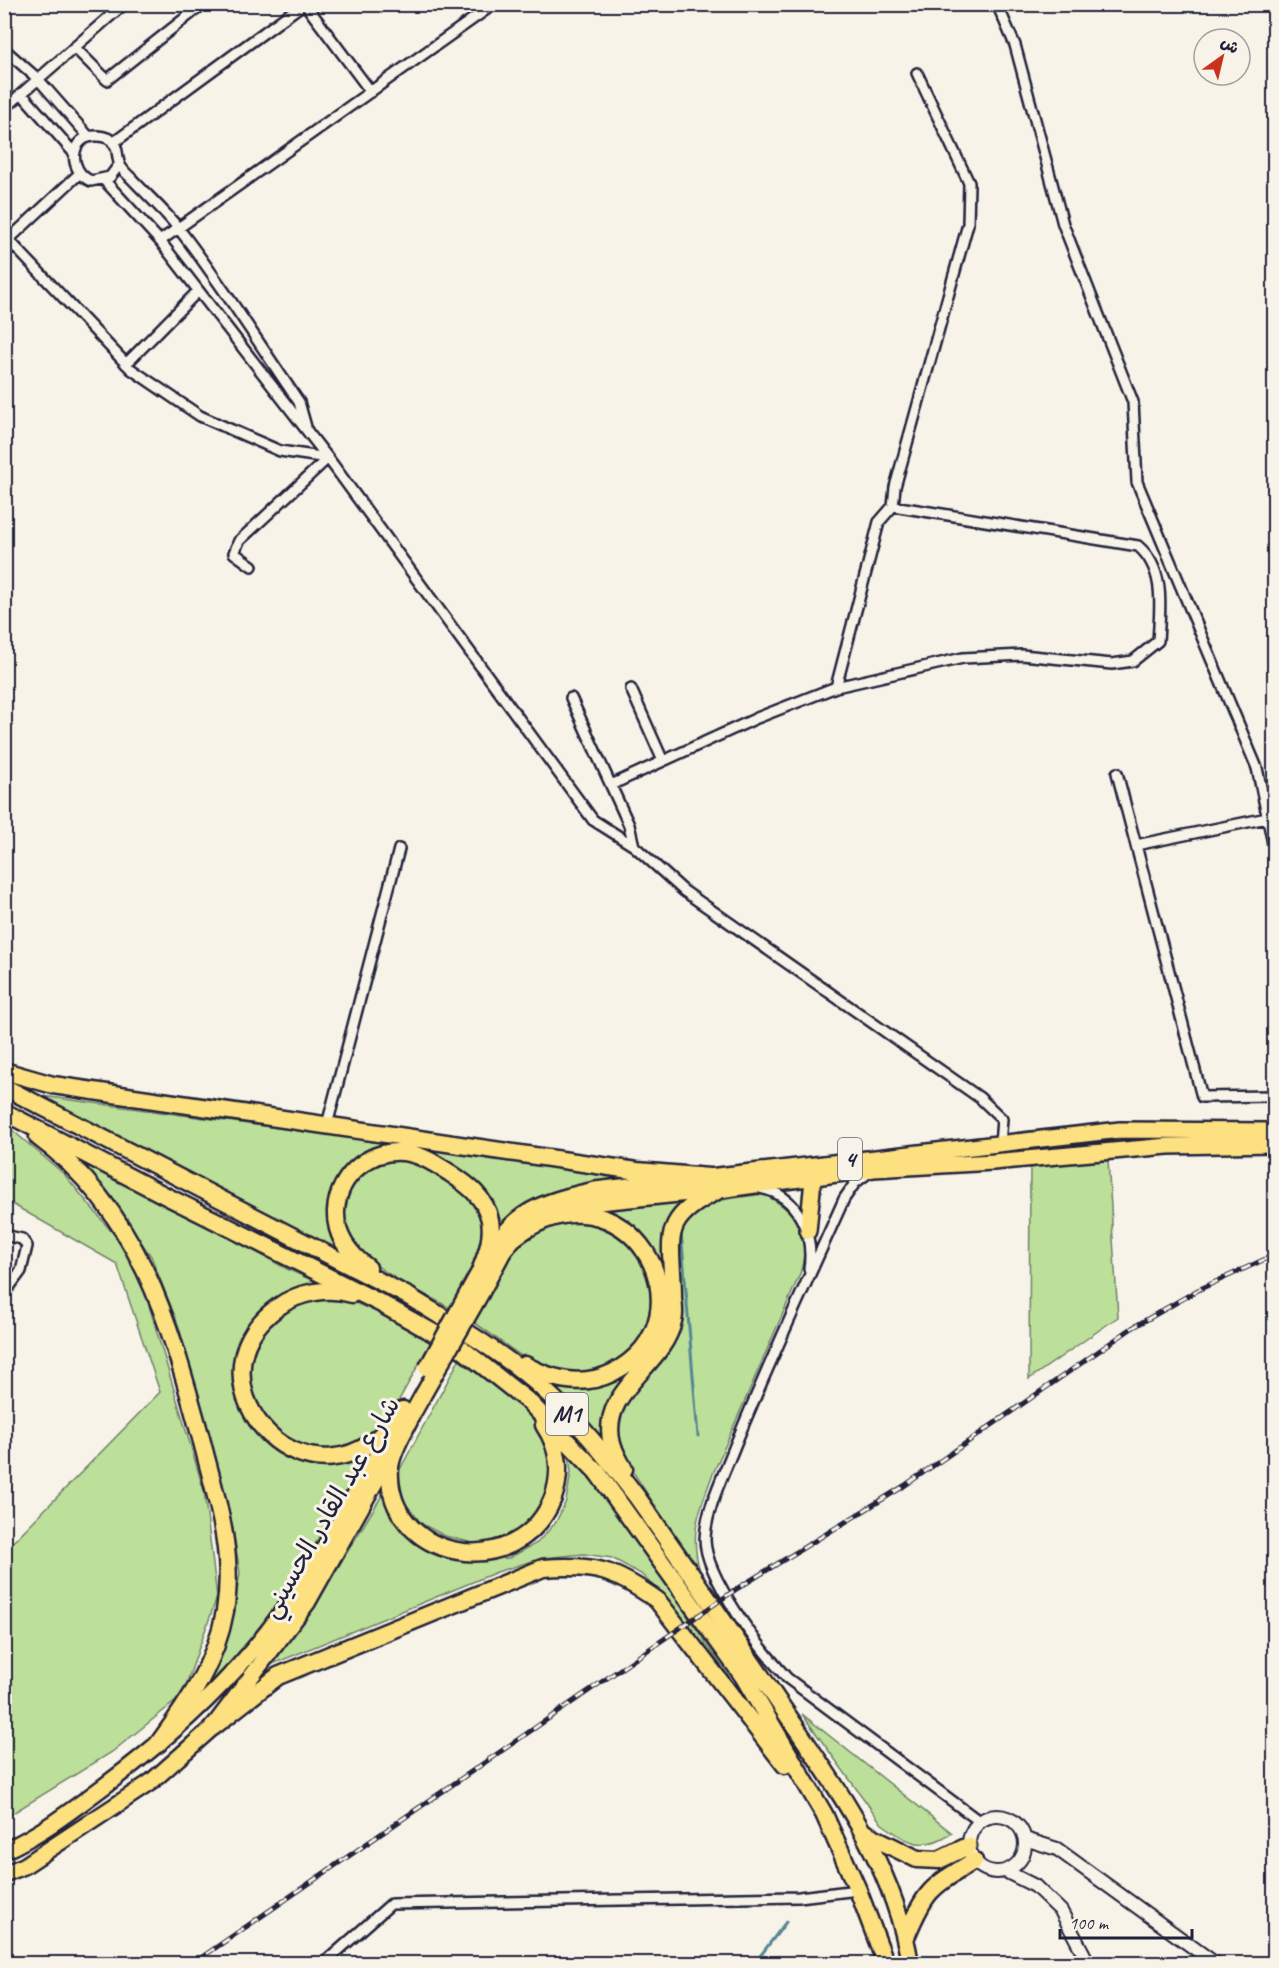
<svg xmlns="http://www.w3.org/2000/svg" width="1279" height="1968" font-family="Caveat,'Playpen Sans Arabic',sans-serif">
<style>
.green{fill:#bcdf99;stroke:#6f806a;stroke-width:1.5}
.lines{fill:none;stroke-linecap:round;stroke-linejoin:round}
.stream{stroke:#558694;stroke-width:3}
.minor-casing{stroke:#22223b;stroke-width:14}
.tertiary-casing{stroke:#22223b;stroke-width:16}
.primary-casing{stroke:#22223b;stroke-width:20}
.motorway-casing{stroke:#22223b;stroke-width:21}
.minor{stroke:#f7f3e8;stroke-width:9}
.tertiary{stroke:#f7f3e8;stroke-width:12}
.primary{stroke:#fde080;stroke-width:15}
.motorway{stroke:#fde080;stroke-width:16}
.rail-casing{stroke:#22223b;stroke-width:5}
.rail{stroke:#f7f3e8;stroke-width:3;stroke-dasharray:9;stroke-linecap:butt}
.primary-bridge-casing{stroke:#22223b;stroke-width:20;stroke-linecap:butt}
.primary-bridge{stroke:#fde080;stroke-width:15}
.labels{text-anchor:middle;stroke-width:6;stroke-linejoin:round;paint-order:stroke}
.shield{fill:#f7f3e8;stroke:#62616f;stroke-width:1.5}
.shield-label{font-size:24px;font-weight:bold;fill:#22223b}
.street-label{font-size:26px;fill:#22223b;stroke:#f7f3e8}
</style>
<rect width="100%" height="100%" fill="#f7f3e8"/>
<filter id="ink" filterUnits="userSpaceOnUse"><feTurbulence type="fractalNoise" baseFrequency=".0167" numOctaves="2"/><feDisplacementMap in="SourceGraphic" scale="12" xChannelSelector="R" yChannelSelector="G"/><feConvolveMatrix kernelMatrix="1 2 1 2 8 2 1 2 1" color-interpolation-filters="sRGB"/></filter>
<g filter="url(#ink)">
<path class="green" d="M42,1096L396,1144L338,1183L344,1255Z
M5,1124L64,1174L121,1243L145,1292L204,1491L217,1597L182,1696L112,1752L5,1818V1550L160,1392L117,1264L5,1200Z
M59,1145L287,1269L321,1284C309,1286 297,1287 286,1293C186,1340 241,1484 340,1464C350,1462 360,1457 370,1453L282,1600L246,1649L205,1691L231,1626L240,1573L231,1518L179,1327L151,1256L118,1210Z
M426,1149L629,1178C581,1184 532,1189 498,1227C487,1181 465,1171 426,1149Z
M386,1160C394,1160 402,1159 410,1161C440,1168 491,1205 483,1241C478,1265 462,1287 450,1308C412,1286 332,1256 347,1201C352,1179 366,1168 386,1160Z
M1108,1160L1118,1317L1029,1379L1030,1164Z
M764,1194C801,1215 812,1232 800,1274L712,1476C699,1511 689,1534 700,1571C683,1545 620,1461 617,1436C612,1391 668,1365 681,1324C688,1300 666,1237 687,1217C706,1198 738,1198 764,1194Z
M687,1201C654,1228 663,1258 668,1297C669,1305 671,1317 668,1324C653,1366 589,1395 607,1445L555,1388C565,1389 577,1391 587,1390C593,1389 599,1386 604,1384C655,1365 680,1305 655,1255C644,1233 620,1218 599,1209Z
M571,1221C697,1236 659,1394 558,1373C528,1366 498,1338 472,1321C501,1273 511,1233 571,1221Z
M321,1298L350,1301L375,1311L431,1342L394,1409L366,1437L340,1449L322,1451L303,1448L261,1418L247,1379L257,1337L290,1307Z
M459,1360L526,1411L547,1440L552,1458L547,1496L534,1523L515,1539L481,1545L445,1536L422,1524L404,1502L398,1473Z
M569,1455L608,1500L736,1687L669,1602L641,1574L612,1558L584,1554L542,1558L497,1572L263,1668L321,1595L384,1492L392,1515L423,1540L459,1560L509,1558L537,1543L556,1522L566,1501L571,1472Z
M802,1714L952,1833C922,1852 909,1843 882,1824Z"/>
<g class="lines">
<path class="stream" d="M681,1231L698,1436
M754,1964L786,1922"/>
<g class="minor-casing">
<path id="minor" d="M305,4L371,92
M997,4L1015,45L1063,224L1133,402L1137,482L1257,768L1274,848
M75,48L107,80L203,4
M4,49L38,79L89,137
M22,94L74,153
M4,109L124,4
M113,143L303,4
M119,165L110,177L91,181C67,171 69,134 98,136C122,138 115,155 120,165C122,170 128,175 132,179C147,195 165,211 179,229C222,284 259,344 299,402L306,427
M104,180L160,241L328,458L239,541L234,553L252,566
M4,235L131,369L200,416L280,451L328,458L593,820L634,846L684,891L980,1098L1002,1119L1000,1144
M160,241L494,4
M6,242L79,174
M126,364L198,291
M893,506L895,487L968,224L969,183L917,73
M631,689L663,761
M571,698L629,825L634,846
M1117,773L1202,1097L1274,1096
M611,785L757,718L836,687L963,658L1022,655L1112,664L1133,661L1158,641C1160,608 1166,570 1138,546L893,506L879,522L836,687
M1136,845L1267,818
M327,1125L399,849
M871,1171L855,1183L844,1199C807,1282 768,1364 734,1448C723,1476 706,1509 705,1539C705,1577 761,1650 787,1678L979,1821
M760,1188C799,1195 814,1235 809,1269
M4,1235L22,1239L27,1246L21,1271L4,1294
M323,1964L391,1904L799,1897L858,1890"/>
</g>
<g class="tertiary-casing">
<path id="tertiary" d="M969 1844a28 28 0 1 1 56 0a28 28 0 1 1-56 0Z
M1025,1839L1057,1849L1216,1964
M1005,1871L1035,1886L1061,1911L1089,1964"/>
</g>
<g class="primary-casing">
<path id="primary" d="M543,1215L566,1207L599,1202L719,1190L874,1169L993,1162L1168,1146L1274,1144
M808,1231L814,1169
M470,1289C507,1221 518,1206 595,1190L1120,1130L1274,1131
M481,1293L503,1252L518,1232
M403,1431L424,1393
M4,1851C41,1834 71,1811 103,1787C157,1747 208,1703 251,1652C310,1583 351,1500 396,1422
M4,1874L24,1866L151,1782L213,1727L307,1603L392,1452"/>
</g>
<g class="motorway-casing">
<path id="motorway" d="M4,1071L53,1085L134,1097L637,1171L709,1177
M4,1087L408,1296C453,1324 501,1351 541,1387C577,1419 608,1459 637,1497C687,1568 736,1639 784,1710C838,1790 895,1866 910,1964
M4,1112L166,1196L380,1303L462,1349L529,1402L597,1472L743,1676L824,1814L858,1890L886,1964
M38,1137C141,1213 170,1325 202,1442C216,1497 235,1554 225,1611C216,1663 188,1703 158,1744
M511,1240C625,1150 721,1317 612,1373C583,1387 552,1380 525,1365
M368,1268C349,1254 335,1235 336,1211C338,1174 373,1146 409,1153C424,1156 437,1165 450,1173C468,1185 485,1197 490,1220C493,1238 487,1253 481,1269
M352,1294C328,1287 298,1292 278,1307C175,1381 314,1536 403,1410
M409,1421C402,1435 392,1451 390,1467C384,1561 518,1586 553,1498C562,1473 559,1447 544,1425
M624,1469C620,1462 615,1453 612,1444C598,1391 663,1367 673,1321C675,1315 674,1306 673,1299C673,1238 656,1221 719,1190
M213,1727L278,1676L543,1568C596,1564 614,1570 657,1600L785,1765
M865,1833L917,1859L939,1860L968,1846
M906,1937C926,1889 930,1888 974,1861"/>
</g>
<use href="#minor" class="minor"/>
<use href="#tertiary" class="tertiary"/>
<use href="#primary" class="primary"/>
<use href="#motorway" class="motorway"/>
<g class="rail-casing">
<path id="rail" d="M192,1964L738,1588L904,1486L1132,1328L1198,1290L1274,1255"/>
</g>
<use href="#rail" class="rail"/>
<g class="primary-bridge-casing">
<path id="primary-bridge" d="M427,1368L470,1289
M424,1393L481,1293"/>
</g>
<use href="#primary-bridge" class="primary-bridge"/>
</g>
</g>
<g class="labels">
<g class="shield">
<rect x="838" y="1138" width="24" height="42" rx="4.5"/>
<rect x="546" y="1393" width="42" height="42" rx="4.5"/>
</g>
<g class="shield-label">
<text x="850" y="1167">4</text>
<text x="567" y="1422">M1</text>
</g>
<g class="street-label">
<text transform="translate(330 1507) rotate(-60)" y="9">شارع عبد القادر الحسيني</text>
</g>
</g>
<rect width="1279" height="1968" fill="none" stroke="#f7f3e8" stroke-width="24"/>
<rect x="12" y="12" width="1255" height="1944" fill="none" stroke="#22223b" stroke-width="2" filter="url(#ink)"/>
<g transform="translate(1222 57) rotate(34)"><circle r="28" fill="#f7f3e8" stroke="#a29fa3" stroke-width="1.5"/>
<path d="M0-4.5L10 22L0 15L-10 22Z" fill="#c8321e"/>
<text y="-9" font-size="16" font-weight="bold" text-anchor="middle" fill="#22223b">ش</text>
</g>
<path d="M1060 1929v9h132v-9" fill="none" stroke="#22223b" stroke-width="3"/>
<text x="1069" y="1929" font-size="18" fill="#22223b" stroke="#f7f3e8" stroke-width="4.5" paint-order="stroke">100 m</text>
</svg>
